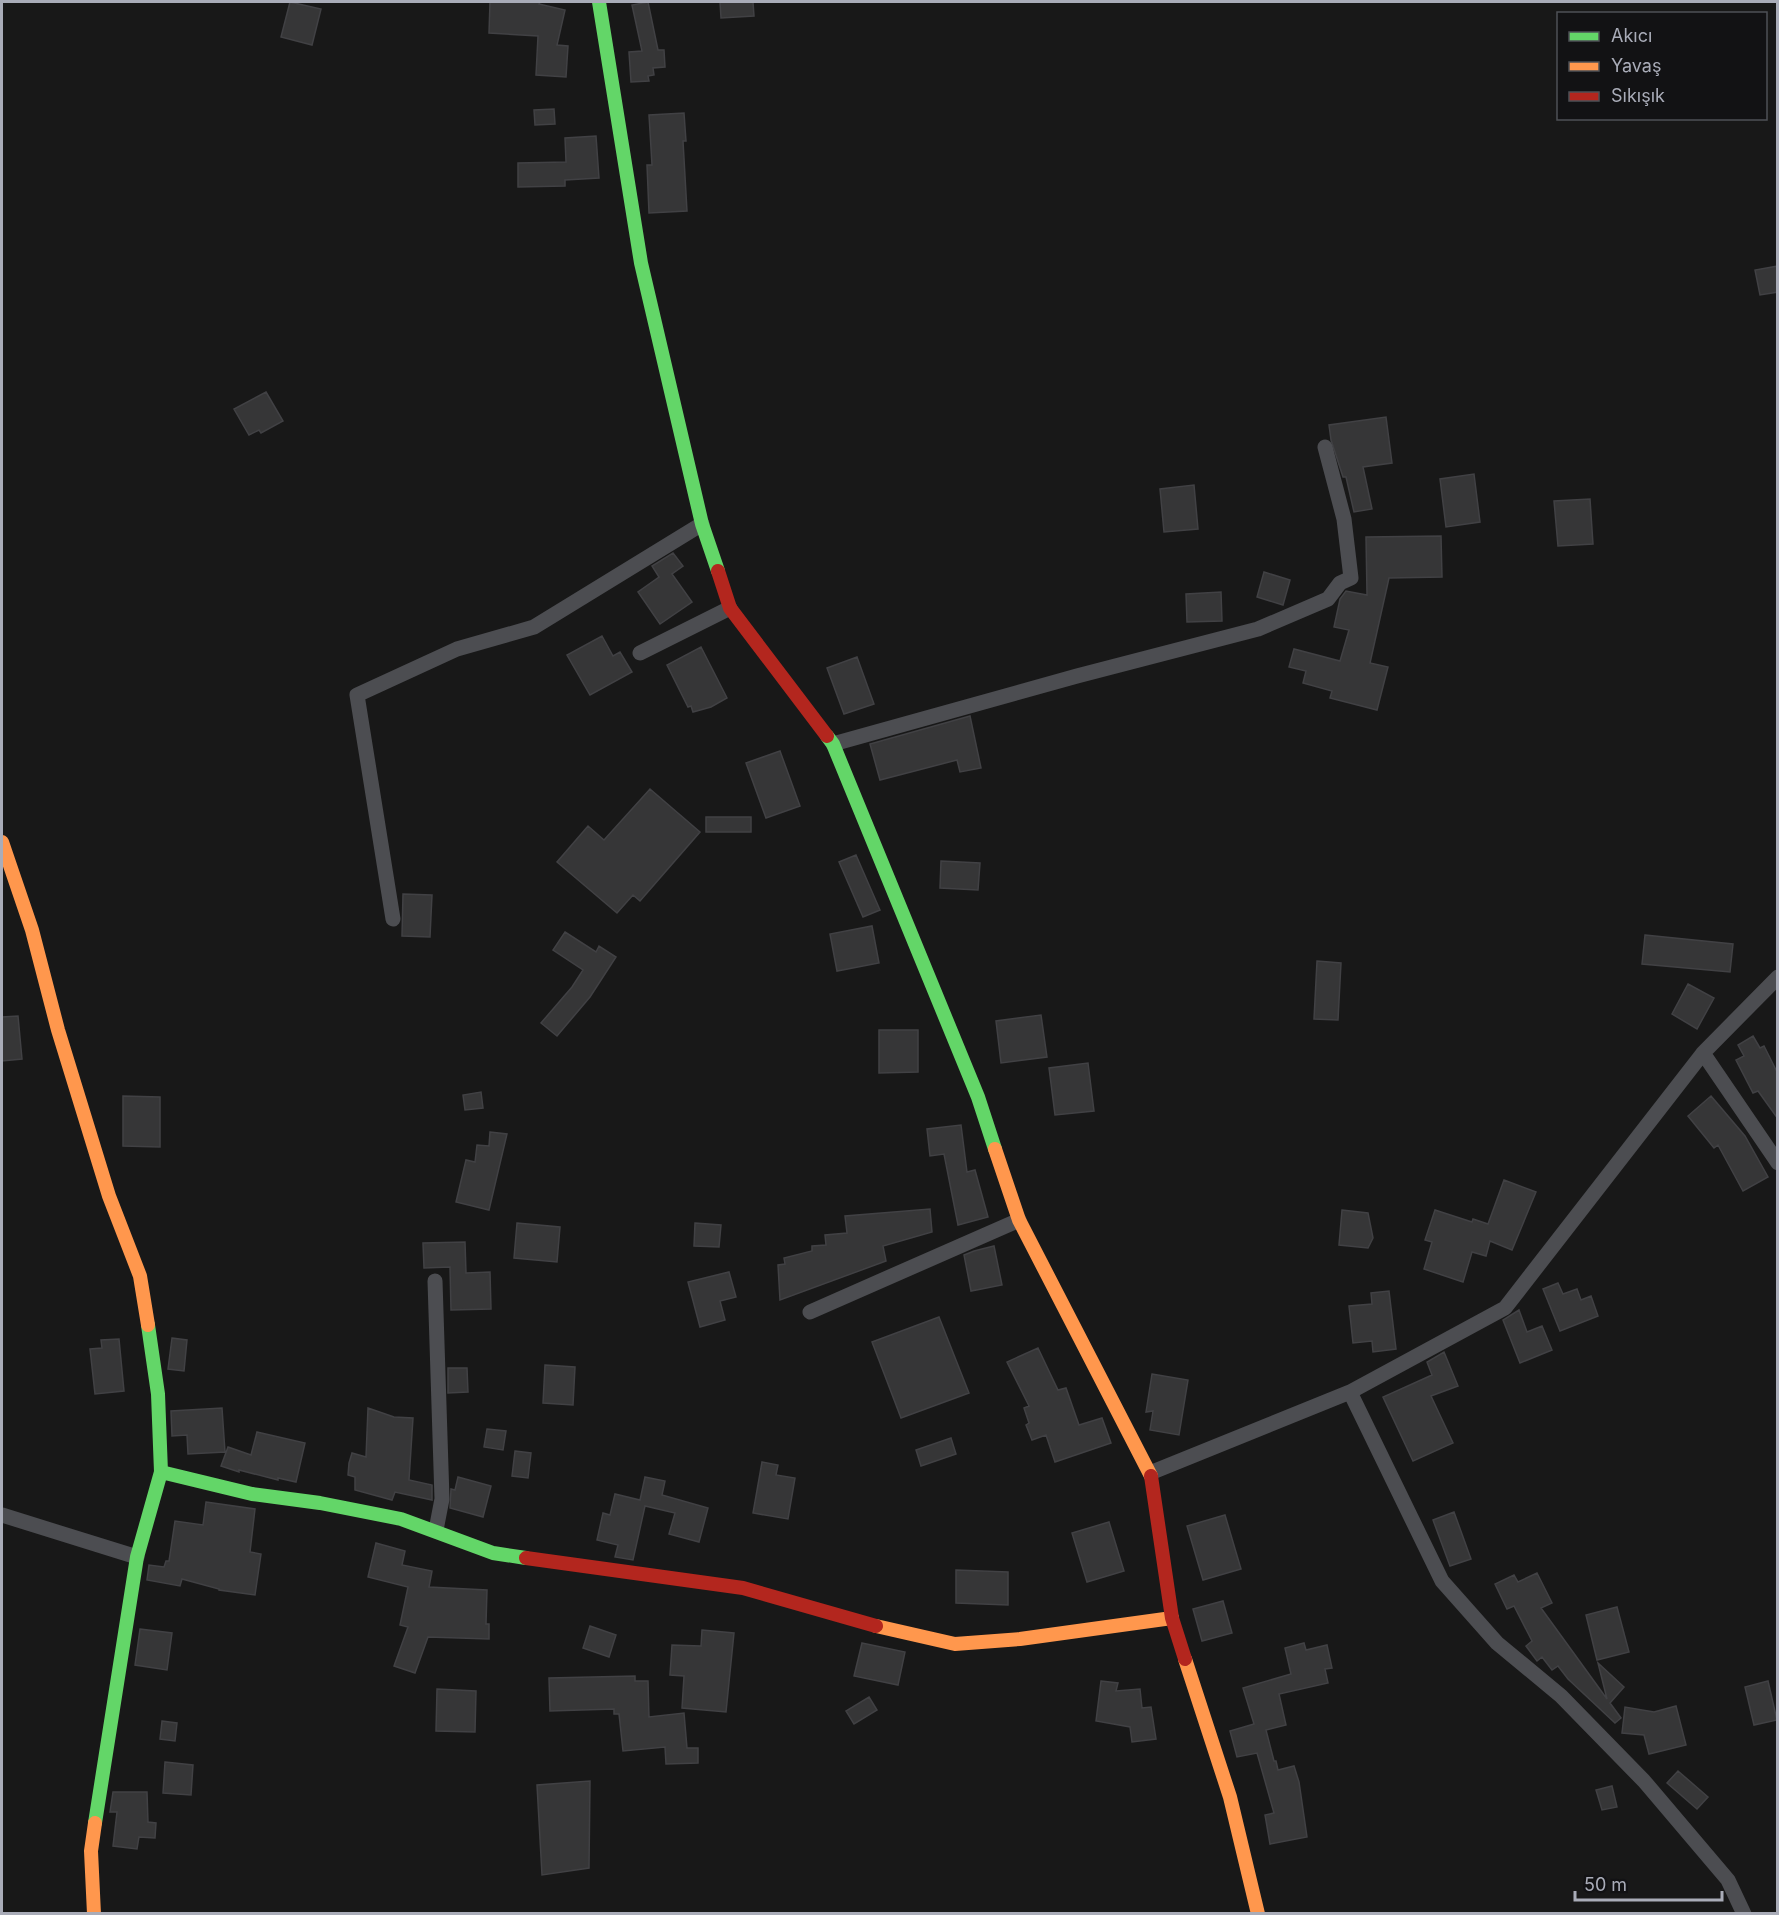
<svg xmlns="http://www.w3.org/2000/svg" width="1779" height="1915" font-family="Inter,sans-serif">
<style>
.building{fill:#363637;stroke:#414144;stroke-width:1.5}
.lines{fill:none;stroke-linecap:round;stroke-linejoin:round}
.street{stroke:#4c4d51;stroke-width:15}
.fast{stroke:#63d668;stroke-width:14}
.slow{stroke:#ff974d;stroke-width:14}
.jam{stroke:#b3261e;stroke-width:14}
</style>
<rect width="100%" height="100%" fill="#181818"/>
<path class="building" d="M290,2L321,9L312,45L281,37Z
M490,2H540L539,4L565,10L557,45L568,46L566,77L536,75L538,36L489,33Z
M648,2L658,50H664L665,67L653,68L654,75L648,76L649,81L631,82L629,52L642,51L632,5Z
M720,2H753L754,16L721,18Z
M554,109L555,124L535,125L534,110Z
M684,113L686,141H683L687,211L649,213L647,165H652L649,115Z
M596,136L599,178L565,180V186L518,187V163L566,162L565,138Z
M1778,266V292L1760,295L1755,270Z
M266,392L283,421L261,433L259,430L249,435L234,409Z
M1386,417L1392,463L1363,467L1372,509L1354,512L1346,477H1343L1331,440L1329,425Z
M1474,474L1480,522L1446,527L1440,479Z
M1194,485L1198,529L1164,532L1160,489Z
M1590,499L1593,544L1558,546L1554,501Z
M1441,536L1442,577L1389,578L1370,663L1388,667L1377,710L1330,698L1332,691L1303,683L1306,671L1289,667L1294,649L1340,661L1349,630L1334,627L1340,599L1346,591L1367,595L1366,537Z
M673,553L683,566L672,574L692,602L660,624L638,592L659,577L652,566Z
M1264,572L1290,580L1283,605L1257,597Z
M1221,592L1222,621L1187,622L1186,594Z
M602,636L613,656L620,652L632,672L590,695L567,655Z
M701,647L727,698L711,707L693,712L691,706L688,707L667,665Z
M857,657L874,704L844,714L827,668Z
M970,716L981,768L960,772L957,760L880,780L870,744Z
M780,751L800,806L766,818L746,763Z
M650,789L700,832L640,901L633,895L617,913L557,862L588,826L604,840Z
M706,817H751V832H706Z
M856,855L880,910L863,917L839,862Z
M941,861L980,863L978,890L940,888Z
M403,894L432,895L430,937L402,936Z
M872,926L879,963L837,971L830,934Z
M565,932L596,952L599,946L616,957L590,997L557,1036L541,1023L572,987L583,970L553,950Z
M1645,935L1733,944L1730,972L1642,964Z
M1317,961L1341,963L1338,1020L1314,1019Z
M1688,984L1714,998L1697,1029L1672,1014Z
M1041,1015L1047,1057L1001,1063L996,1021Z
M18,1016L22,1059L2,1061V1017Z
M879,1030H918V1072L879,1073Z
M1753,1036L1760,1048L1764,1046L1778,1074V1119L1758,1091L1753,1093L1736,1060L1744,1056L1738,1045Z
M1088,1063L1094,1111L1055,1115L1049,1068Z
M481,1092L483,1108L465,1110L463,1095Z
M123,1096L160,1097V1147L123,1146Z
M1711,1096L1745,1136L1768,1177L1743,1191L1718,1145L1714,1148L1688,1116Z
M961,1125L967,1172L975,1170L988,1217L958,1225L944,1154L930,1156L927,1129Z
M490,1132L507,1134L489,1210L456,1202L466,1160L475,1162L477,1145L489,1146Z
M1504,1180L1536,1192L1512,1250L1490,1241L1486,1256L1472,1252L1463,1282L1424,1269L1432,1242L1425,1240L1435,1210L1472,1222L1473,1219L1488,1224Z
M930,1209L932,1232L883,1246L886,1261L780,1300L778,1265L785,1264L784,1258L812,1251V1246L826,1245L825,1235L847,1233L845,1216Z
M1342,1210L1368,1213L1373,1238L1368,1248L1339,1245Z
M517,1223L560,1227L557,1262L514,1258Z
M695,1223L721,1225L719,1247L694,1246Z
M465,1242L466,1273L490,1272L491,1309L451,1310L450,1267L424,1268L423,1243Z
M994,1246L1002,1285L971,1291L964,1255L974,1251Z
M729,1272L736,1297L720,1301L725,1320L700,1327L688,1282Z
M1558,1283L1563,1294L1577,1289L1581,1300L1591,1296L1598,1316L1560,1331L1543,1289Z
M1389,1291L1396,1349L1373,1352L1372,1341L1353,1343L1349,1306L1372,1304L1371,1293Z
M1519,1310L1527,1332L1542,1326L1552,1350L1520,1363L1503,1320Z
M939,1317L969,1393L901,1418L872,1342Z
M172,1338L187,1340L184,1371L168,1369Z
M119,1339L124,1391L95,1394L90,1349L102,1348L101,1340Z
M1038,1348L1058,1390L1066,1388L1079,1425L1102,1418L1111,1443L1055,1462L1046,1435L1032,1440L1026,1425L1029,1423L1024,1408L1029,1406L1007,1362Z
M1444,1352L1458,1386L1431,1396L1453,1443L1413,1461L1383,1397L1432,1375L1427,1362Z
M545,1365L575,1367L573,1405L543,1403Z
M448,1368H467L468,1392L448,1393Z
M1152,1374L1188,1380L1179,1435L1150,1430L1153,1411L1146,1412Z
M222,1408L225,1452L188,1454L187,1435L172,1436L171,1411Z
M368,1408L394,1417L413,1418L409,1480L432,1485V1500L395,1492L392,1500L355,1490V1477L348,1475L349,1463L352,1453L366,1457Z
M487,1429L506,1431L503,1450L484,1447Z
M257,1432L305,1443L296,1482L278,1478V1480L239,1470V1472L221,1466L228,1447L251,1455Z
M951,1438L956,1454L921,1466L916,1450Z
M515,1451L531,1453L528,1478L512,1476Z
M762,1462L778,1465L776,1475L795,1478L788,1519L753,1513Z
M458,1477L491,1486L483,1517L450,1508L451,1489L455,1490Z
M645,1477L665,1481L662,1495L708,1508L699,1542L669,1534L675,1513L645,1506L633,1560L615,1557L618,1545L597,1540L603,1513L610,1515L615,1494L640,1500Z
M206,1502L255,1509L250,1552L261,1554L255,1595L219,1590V1589L182,1579L180,1586L147,1580L149,1565L164,1567L166,1561H169L175,1521L203,1525Z
M1454,1512L1471,1559L1450,1566L1433,1520Z
M1225,1515L1241,1569L1203,1580L1187,1526Z
M1109,1522L1124,1571L1087,1582L1072,1533Z
M376,1543L405,1551L402,1565L432,1571L429,1587L487,1590L486,1624H489V1639L428,1637L415,1673L394,1666L408,1627L400,1625L408,1587L368,1577Z
M956,1570L1008,1572V1605L956,1603Z
M1537,1573L1552,1603L1541,1608L1607,1699L1598,1663L1624,1687L1610,1703L1621,1718L1615,1723L1568,1679L1558,1666L1552,1670L1542,1657L1537,1661L1526,1646L1532,1641L1514,1606L1507,1609L1495,1584L1514,1575L1518,1582Z
M1223,1601L1232,1633L1202,1641L1193,1609Z
M1617,1607L1629,1652L1597,1660L1586,1615Z
M590,1626L616,1635L609,1657L583,1648Z
M140,1629L172,1633L167,1670L135,1665Z
M702,1630L734,1633L726,1712L682,1708L684,1676L670,1675L672,1645L701,1646Z
M862,1643L905,1652L898,1685L854,1676Z
M1304,1643L1306,1650L1327,1645L1332,1668L1325,1669L1328,1683L1279,1694L1286,1725L1266,1730L1274,1761H1276L1278,1770L1294,1766L1299,1782L1307,1837L1270,1844L1265,1815L1274,1813L1257,1753L1237,1757L1230,1731L1254,1724L1243,1688L1291,1674L1285,1648Z
M635,1676V1681H648L649,1717L684,1713L687,1748H698V1763L666,1764L665,1747L623,1751L619,1714H614V1709L550,1711L549,1678Z
M1101,1681L1118,1683L1116,1691L1140,1689L1142,1708L1151,1707L1156,1739L1132,1742L1130,1727L1096,1721Z
M1768,1681L1777,1720L1754,1725L1745,1687Z
M437,1689L476,1691L475,1732L436,1731Z
M869,1697L877,1710L854,1724L846,1711Z
M1676,1706L1686,1745L1649,1754L1644,1735L1622,1733L1625,1707L1654,1712Z
M162,1721L177,1723L175,1741L160,1739Z
M165,1762L193,1765L191,1795L163,1793Z
M1678,1771L1708,1797L1697,1809L1667,1783Z
M590,1781L589,1868L542,1875L537,1785Z
M1612,1786L1617,1807L1602,1810L1596,1790Z
M113,1792H147L148,1822L156,1823L155,1838L139,1837L137,1849L113,1846L117,1812H110Z"/>
<g class="lines">
<path class="street" d="M640,653L730,608
M833,744L1077,676L1258,629L1328,599L1340,583L1351,578L1344,519L1325,447
M393,919L357,695L457,649L534,627L702,524
M1703,1053L1778,1163
M435,1281L442,1499L436,1530
M810,1312L1019,1220
M1350,1392L1442,1581L1497,1643L1561,1696L1644,1781L1728,1880L1744,1914
M1150,1473L1350,1392L1505,1308L1703,1053L1778,977
M2,1515L137,1557"/>
<path class="fast" d="M599,2L641,263L702,524L718,571
M827,736L833,744L978,1097L995,1149
M161,1472L252,1494L320,1503L401,1519L493,1553L526,1558
M95,1823L137,1557L161,1472L158,1394L148,1325"/>
<path class="slow" d="M2,842L32,930L58,1030L109,1196L140,1276L148,1325
M995,1149L1019,1220L1151,1476
M876,1626L955,1644L1020,1639L1172,1618
M1185,1659L1230,1797L1258,1914
M94,1914L91,1851L95,1823"/>
<path class="jam" d="M718,571L730,608L827,736
M1151,1476L1172,1618L1185,1659
M526,1558L743,1588L876,1626"/>
</g>
<rect width="1779" height="1915" fill="none" stroke="#a9acb8" stroke-width="6"/>
<rect x="1557" y="12" width="210" height="108" fill="#121214" stroke="#4e5056" stroke-width="1.5"/>
<rect x="1569" y="32" width="30" height="9" fill="#63d668" stroke="#4e5056" stroke-width="1.5"/>
<text x="1611" y="42" font-size="18" fill="#a9acb8">Akıcı</text>
<rect x="1569" y="62" width="30" height="9" fill="#ff974d" stroke="#4e5056" stroke-width="1.5"/>
<text x="1611" y="72" font-size="18" fill="#a9acb8">Yavaş</text>
<rect x="1569" y="92" width="30" height="9" fill="#b3261e" stroke="#4e5056" stroke-width="1.5"/>
<text x="1611" y="102" font-size="18" fill="#a9acb8">Sıkışık</text>
<path d="M1575 1891v9h147v-9" fill="none" stroke="#a9acb8" stroke-width="3"/>
<text x="1584" y="1891" font-size="18" fill="#a9acb8" stroke="#121214" stroke-width="4.5" paint-order="stroke">50 m</text>
</svg>
